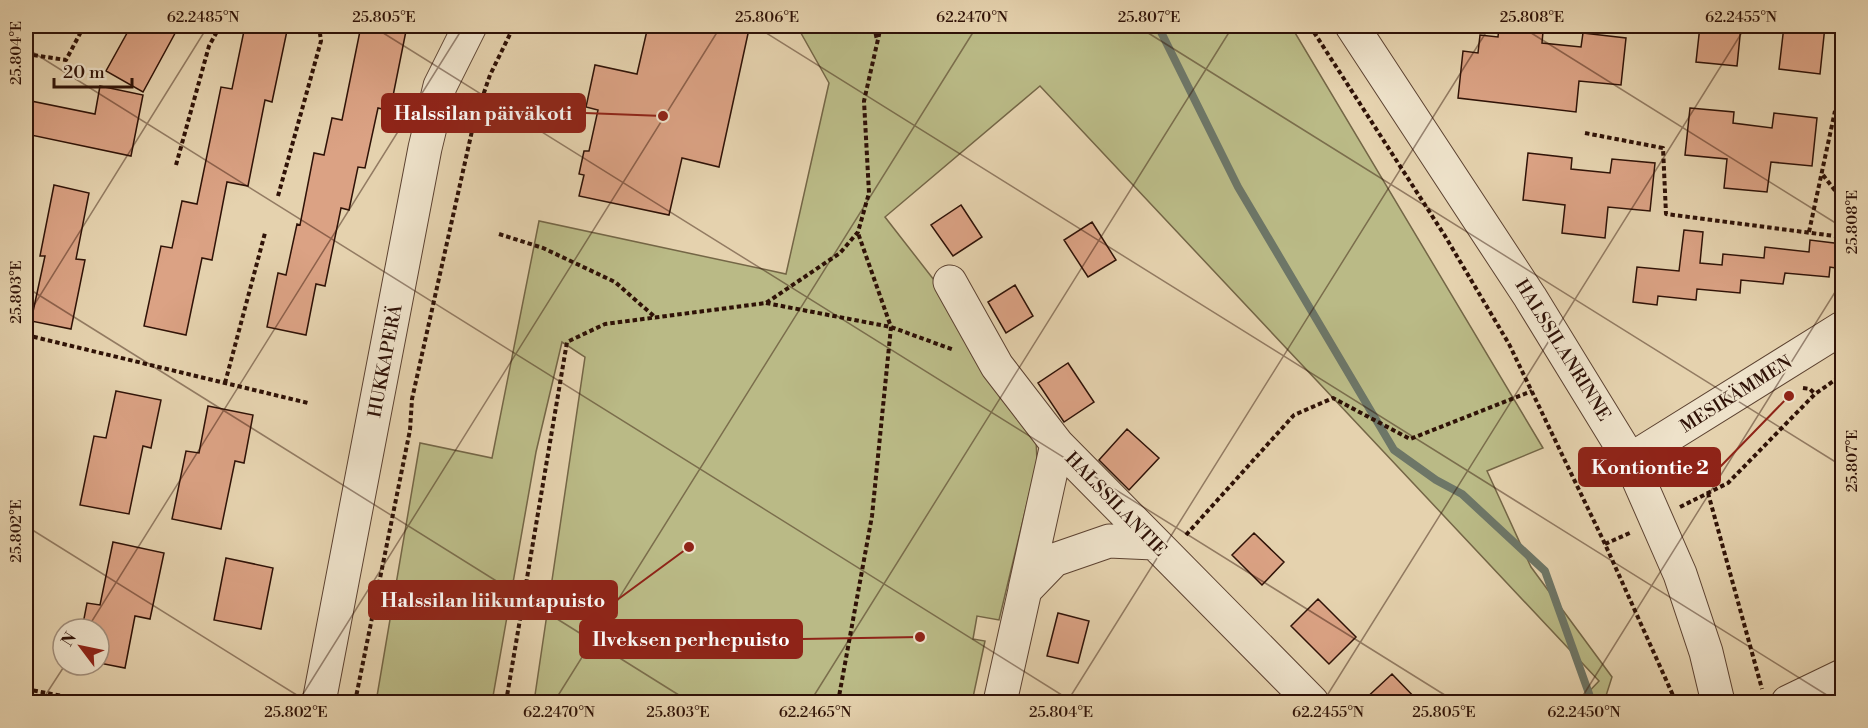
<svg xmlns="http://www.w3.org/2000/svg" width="1868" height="728" font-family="'Libre Bodoni',serif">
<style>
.green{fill:#baba86;stroke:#746646;stroke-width:1.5}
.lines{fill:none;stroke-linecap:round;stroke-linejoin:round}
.stream{stroke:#6d7667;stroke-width:8}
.building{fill:#dba284;stroke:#2f1207;stroke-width:1.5}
.minor-casing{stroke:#5c4231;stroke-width:35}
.path{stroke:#2f1207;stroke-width:4;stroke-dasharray:4.5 3;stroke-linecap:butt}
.minor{stroke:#eee2ca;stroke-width:33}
.ticks{fill:none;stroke:#2f1207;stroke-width:1.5;stroke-opacity:0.45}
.labels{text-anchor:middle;stroke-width:4.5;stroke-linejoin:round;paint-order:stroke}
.street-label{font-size:18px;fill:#2f1207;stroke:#eee2ca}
.leader{fill:none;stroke:#8f2418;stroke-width:2}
.callout-dot{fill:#8f2418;stroke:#eee2ca;stroke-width:2}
.callout{fill:#8f2418;stroke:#8f2418;stroke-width:2}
.callout-label{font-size:20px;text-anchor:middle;font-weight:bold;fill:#fff}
.neatline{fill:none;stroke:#2f1207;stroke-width:2}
.ticks-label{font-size:15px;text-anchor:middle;fill:#2f1207}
</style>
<rect width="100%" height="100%" fill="#e5d2ae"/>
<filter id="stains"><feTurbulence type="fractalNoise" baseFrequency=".00333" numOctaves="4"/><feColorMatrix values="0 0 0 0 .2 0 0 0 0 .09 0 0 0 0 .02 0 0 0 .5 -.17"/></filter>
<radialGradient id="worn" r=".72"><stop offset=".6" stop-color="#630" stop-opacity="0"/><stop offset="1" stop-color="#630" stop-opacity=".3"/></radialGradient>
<path class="green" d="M797,26H1291L1543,448L1487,471L1531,567L1612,677L1604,702H1579L1599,681L1040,86L885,217L969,325L1036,438L1037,462L999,620L977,616L973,639L985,641L972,702H534L585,357L562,342L536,452L492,702H376L420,443L492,458L539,221L786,274L829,83Z"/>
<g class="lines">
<path class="stream" d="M1158,26L1238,187L1394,450L1436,480L1462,494L1545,571L1592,702"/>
</g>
<path class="building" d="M131,26H179L143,92L106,71Z
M245,26H288L272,102L265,100L248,186L227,182L212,260L202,258L186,335L144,326L161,246L172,248L182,201L197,204L221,87L232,89Z
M361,26H407L390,111L378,108L365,168L358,167L349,210L341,208L325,286L316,284L306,335L267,327L278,273L286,275L297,224L300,225L314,153L324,155L332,118L342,120Z
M648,26H731L749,29L719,167L682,158L669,215L579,196L584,175L579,174L584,151H589L598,110L586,107L595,65L637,74Z
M1700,26H1741L1737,66L1696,62Z
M1784,26H1825L1820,74L1779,69Z
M1499,27L1543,32L1542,43L1581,47L1583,33L1626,38L1621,85L1579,81L1576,112L1458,98L1463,51L1478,53L1480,35L1498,37Z
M100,86L143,95L131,156L26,134V100L95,114Z
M1690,108L1734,112L1733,123L1772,128L1774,113L1817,118L1812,166L1771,162L1767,192L1724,188L1727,159L1685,155Z
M1528,153L1572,158L1571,169L1610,173L1612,159L1655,163L1650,211L1608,207L1605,238L1562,233L1565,205L1523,200Z
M54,185L89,193L76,259L85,260L71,329L31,321L45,256H40Z
M961,205L982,237L953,256L931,225Z
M1092,222L1116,260L1088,277L1064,240Z
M1684,230L1703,232L1700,263L1722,265L1723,254L1764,258L1765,247L1809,252L1810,240L1842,244V269L1830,267L1829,277L1785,273L1783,284L1741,280L1740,293L1697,289L1696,300L1658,296L1657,305L1633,302L1637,267L1679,271Z
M1015,285L1033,316L1006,333L988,302Z
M1068,363L1094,402L1064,422L1038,383Z
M116,391L161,400L151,448L143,446L129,514L80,505L94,436L106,438Z
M208,406L253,415L244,463L235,461L221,529L172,519L186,451L199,453Z
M1127,429L1159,458L1129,490L1099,460Z
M1254,533L1284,562L1262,585L1232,555Z
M113,542L164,553L150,619L135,616L125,668L99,663V629H82L87,603L100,605Z
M226,558L273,568L261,629L214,620Z
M1318,599L1356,637L1329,664L1291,626Z
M1058,613L1089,621L1078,663L1047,656Z
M1392,674L1419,702H1362Z"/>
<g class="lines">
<g class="minor-casing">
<path id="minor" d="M1352,26L1530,297L1630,460L1680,574L1706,652L1718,702
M950,282L997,366L1057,444L1312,702
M1630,460L1842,328
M1025,589L1057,444
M319,702L425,148L440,86L470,26
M1000,702L1025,590L1054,560L1109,541L1154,543
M1788,702L1842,676"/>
</g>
<path class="path" d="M874,26L877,40
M1310,26L1445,236L1509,344L1605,544L1676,702
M26,54L66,60L84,26
M1585,133L1663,148L1666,214L1842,237
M176,165L209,46L220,26
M1823,175L1840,197
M278,196L321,41L319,26
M26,221L31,196
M1809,232L1835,111
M499,234L543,248L615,282L656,318
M766,303L891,327L954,350
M26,335L308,403
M225,383L265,233
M1803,388L1810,389L1815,394
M1708,493L1762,689
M1680,507L1728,483L1815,394L1842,375
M1186,535L1294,415L1333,398L1410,439L1532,391
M1605,544L1632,532
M26,689L93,702
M355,702L410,430L412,399L474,122L490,75L514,26
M506,702L567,342L605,324L766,303L840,253L858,232L869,193L864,101L881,26
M838,702L872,516L891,327L858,233"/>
<use href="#minor" class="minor"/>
</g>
<path class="ticks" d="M372,26L1456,702M755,26L1838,702M1137,26L1842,466M1520,26L1842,227M26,48L1073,702M26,287L690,702M26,318L208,26M26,526L308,702M87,629L464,26M41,702L65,665M298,702L721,26M554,702L977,26M810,702L1233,26M1067,702L1490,26M1323,702L1746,26M1579,702L1842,281M1836,702L1842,691"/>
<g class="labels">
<g class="street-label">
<text transform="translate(1563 350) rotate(58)" y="6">HALSSILANRINNE</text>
<text transform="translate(385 361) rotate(-79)" y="6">HUKKAPERÄ</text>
<text transform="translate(1736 394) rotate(-32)" y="6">MESIKÄMMEN</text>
<text transform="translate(1116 504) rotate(46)" y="6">HALSSILANTIE</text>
</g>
</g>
<path class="leader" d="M663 116L585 113M1789 396L1720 467M689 547L617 600M920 637L802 639"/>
<g class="callout-dot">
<circle cx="663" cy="116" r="6"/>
<circle cx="1789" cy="396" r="6"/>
<circle cx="689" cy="547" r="6"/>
<circle cx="920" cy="637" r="6"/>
</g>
<g class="callout">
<rect x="382" y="94" width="203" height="38" rx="6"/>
<rect x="1579" y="448" width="141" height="38" rx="6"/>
<rect x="369" y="581" width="248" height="38" rx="6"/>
<rect x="580" y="620" width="222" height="38" rx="6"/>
</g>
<g class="callout-label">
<text x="483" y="120">Halssilan päiväkoti</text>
<text x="1650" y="474">Kontiontie 2</text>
<text x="493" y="607">Halssilan liikuntapuisto</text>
<text x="691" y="646">Ilveksen perhepuisto</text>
</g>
<rect width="1868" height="728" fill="none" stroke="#e5d2ae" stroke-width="66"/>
<g transform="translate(81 647) rotate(302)"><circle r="28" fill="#eee2ca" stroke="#a28f7c" stroke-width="1.5"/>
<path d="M0-4.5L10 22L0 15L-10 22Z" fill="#8f2418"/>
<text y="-9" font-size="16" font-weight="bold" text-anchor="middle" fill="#2f1207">N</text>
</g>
<path d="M54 78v9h78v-9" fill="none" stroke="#2f1207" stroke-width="3"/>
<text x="63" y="78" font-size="18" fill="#2f1207" stroke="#eee2ca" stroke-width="4.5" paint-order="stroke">20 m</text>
<rect x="33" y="33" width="1802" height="662" class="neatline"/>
<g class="ticks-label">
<text x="203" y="22">62.2485°N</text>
<text x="384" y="22">25.805°E</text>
<text x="767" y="22">25.806°E</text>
<text x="972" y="22">62.2470°N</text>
<text x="1149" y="22">25.807°E</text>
<text x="1532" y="22">25.808°E</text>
<text x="1741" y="22">62.2455°N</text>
<text transform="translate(16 53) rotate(-90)" y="5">25.804°E</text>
<text transform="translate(1852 222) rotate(-90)" y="5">25.808°E</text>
<text transform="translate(16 292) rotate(-90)" y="5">25.803°E</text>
<text transform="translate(1852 461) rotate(-90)" y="5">25.807°E</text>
<text transform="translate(16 531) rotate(-90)" y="5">25.802°E</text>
<text x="296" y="717">25.802°E</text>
<text x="559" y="717">62.2470°N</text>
<text x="678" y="717">25.803°E</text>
<text x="815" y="717">62.2465°N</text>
<text x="1061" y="717">25.804°E</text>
<text x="1328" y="717">62.2455°N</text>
<text x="1444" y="717">25.805°E</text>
<text x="1584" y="717">62.2450°N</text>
</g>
<rect width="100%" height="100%" filter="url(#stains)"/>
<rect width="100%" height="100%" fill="url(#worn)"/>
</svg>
